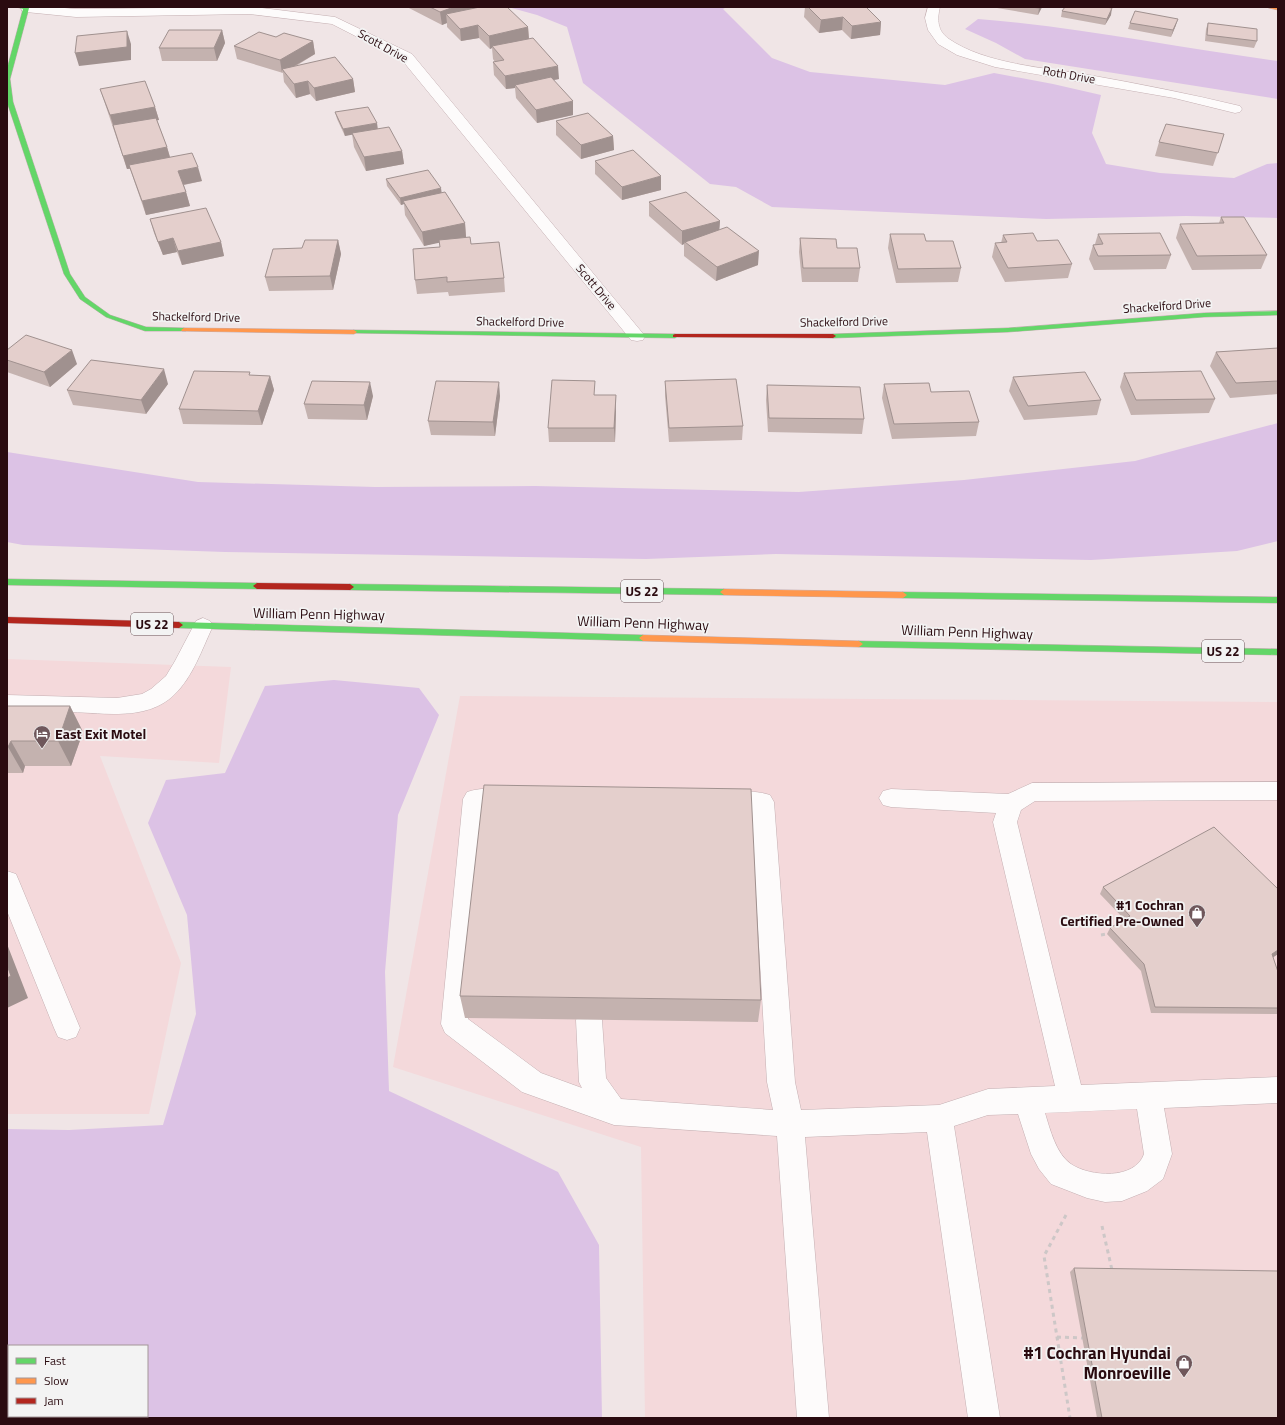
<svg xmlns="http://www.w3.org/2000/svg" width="1285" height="1425" font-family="'Titillium Web',sans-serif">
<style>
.built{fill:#f4d9db}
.green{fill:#dcc2e5;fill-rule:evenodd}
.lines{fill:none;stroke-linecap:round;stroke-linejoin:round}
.lane-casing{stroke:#c4afb2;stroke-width:1}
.street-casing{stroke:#c4afb2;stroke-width:1}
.fast-casing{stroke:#c4afb2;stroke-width:1}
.slow-casing{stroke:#c4afb2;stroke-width:1}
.jam-casing{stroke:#c4afb2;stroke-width:1}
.path{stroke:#cdc7c7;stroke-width:3;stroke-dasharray:4 4;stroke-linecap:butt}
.lane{fill:#fdfbfb;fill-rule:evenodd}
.street{fill:#fdfbfb;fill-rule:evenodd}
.fast{fill:#63d668;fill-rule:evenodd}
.slow{fill:#ff974d;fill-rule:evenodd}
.jam{fill:#b3261e;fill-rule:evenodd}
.wall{fill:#c4b2af}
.shaded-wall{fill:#a0918f}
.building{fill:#e4cfcc;stroke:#a0918f}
.labels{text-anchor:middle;stroke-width:3.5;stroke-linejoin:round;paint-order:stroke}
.far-street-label{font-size:12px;fill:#2a0b10;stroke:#f3f3f3}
.shield{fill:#f3f3f3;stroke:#665154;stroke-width:1}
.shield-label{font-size:13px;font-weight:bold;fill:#2a0b10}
.street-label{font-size:14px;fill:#2a0b10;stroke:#f3f3f3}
.poi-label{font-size:14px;font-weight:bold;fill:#2a0b10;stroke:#f3f3f3;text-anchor:start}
.near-poi-label{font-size:17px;font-weight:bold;fill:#2a0b10;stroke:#f3f3f3;text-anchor:end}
</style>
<rect width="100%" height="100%" fill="#f0e5e6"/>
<path class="built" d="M7,659L231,667L219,763L100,756L181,963L149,1114H7Z
M460,696L1278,702V1418H645L641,1147L393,1067Z"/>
<path class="green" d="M508,7H727L723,9L772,58L810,72L945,85L994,73L1053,84L1101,95L1092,133L1106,164L1160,173L1234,178L1267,164L1278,163V218L1186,216L1046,219L772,207L736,187L710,184L583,83L567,27L537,15Z
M978,19C1079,27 1178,48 1278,61V99L1025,59L996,43L965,29Z
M1278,423V541L1237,551L1091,560L776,554L646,559L225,552L23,545L7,542V452L198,482L375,487L535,486L799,492L964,480L1135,461Z
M334,680L419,688L439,715L398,815L385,972L389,1091L470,1129L558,1172L599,1245L602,1418H7V1129L69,1130L163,1125L196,1014L187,915L148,823L166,780L225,773L265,686ZM9,1346H147V1416H9Z"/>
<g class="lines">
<g class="lane-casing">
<path id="lane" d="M203,618L210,621L213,626C202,649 193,677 174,695C147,721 105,713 71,712C50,712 28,712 7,711V695L117,698L142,694L151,689L166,676L175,661L196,621Z
M1278,782V800L1035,801L1021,810L1017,822L1081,1085L1278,1077V1103L1164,1108L1172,1154L1163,1179L1147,1191L1122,1201L1105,1202L1087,1198L1051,1184L1039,1169L1031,1154L1018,1114L988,1115L954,1126L1000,1418H968L927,1132L805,1137L829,1418H797L777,1136L614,1125L522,1092L445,1033L441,1024L463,799L467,792C482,787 506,787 521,792L525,799L521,806L513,808H486L468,1019L541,1073L582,1088L579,1082L576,1020L580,1012L589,1008L598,1012L602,1020L606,1078L621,1099L773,1110L767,1082L751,811H721L713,809L709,802L713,795C727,790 756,790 770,795L774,802L795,1082L801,1110L939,1105L988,1089L1055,1086L993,822L996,813L891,807L883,805L879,798L883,791L891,789L1008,794L1032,783ZM1137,1109L1144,1154C1135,1180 1090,1177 1071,1164C1056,1154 1050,1129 1045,1113Z
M7,871L16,874L19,881L80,1028L76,1037L67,1040L58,1037L54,1028L7,911Z"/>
</g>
<g class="street-casing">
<path id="street" d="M21,7H53L76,9L254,7L335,17L412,54L645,336L643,340L637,341L631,340L402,60L332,24L249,14L76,17L26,12L22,11Z
M928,7H940C937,19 937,31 949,39C985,64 1046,68 1089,75C1140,84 1190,94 1240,106L1242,109L1240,112L1235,113L1174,98L995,67L957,55L938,44L928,30L925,18Z"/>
</g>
<g class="fast-casing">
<path id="fast" d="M16,7L29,8L10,79L13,102L70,274L85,297L110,315L146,327L184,328L187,330L186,331H145L106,317L80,299L64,274L7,102V69L23,9Z
M1278,311V315L1204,317L1008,332L833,338L830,336L833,334L1008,328L1204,313Z
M354,330L675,334L678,336L675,338L352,333L351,332Z
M7,579L257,583L261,586L257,589L7,585Z
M350,584L724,589L728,592L724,595L350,590L346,587Z
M903,592L1278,597V603L903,598L899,595Z
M179,622L643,635L647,638L643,641L179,628L175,625Z
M859,641L1278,649V655L859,647L855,644Z"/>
</g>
<g class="slow-casing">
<path id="slow" d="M1268,7H1278V10L1269,8Z
M184,328L354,330L357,332L354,334L182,331L181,330Z
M724,589L903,592L907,595L903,598L724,595L720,592Z
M643,635L859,641L863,644L859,647L643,641L639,638Z"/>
</g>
<g class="jam-casing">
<path id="jam" d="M675,334H833L836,336L833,338L673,337V335Z
M257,583L350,584L354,587L350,590L257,589L253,586Z
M7,617L179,622L183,625L179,628L7,623Z"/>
</g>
<path class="path" d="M1101,935L1107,934
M1066,1215L1044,1256L1070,1418
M1102,1226L1112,1270
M1057,1337L1083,1338"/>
<use href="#lane" class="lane"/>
<use href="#street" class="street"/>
<use href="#fast" class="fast"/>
<use href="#slow" class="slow"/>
<use href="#jam" class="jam"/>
</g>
<path class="wall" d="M407,7H477V8L528,27L529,39L559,79L553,80L573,115L537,123L516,98L515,88L506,89L494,75L493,62H495L493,59L492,48L490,49L479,38L461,41L447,27V23L442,25Z
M805,7H866L881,22L880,35L851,39L842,30L819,33L804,17Z
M997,7H1042L1038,15L997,8Z
M1062,11L1111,15L1105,25L1061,17Z
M1130,23L1176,25L1171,37L1128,29Z
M1208,23L1257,41L1254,48L1205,41L1206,29Z
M222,30L225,43L217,61H162L159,48Z
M313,41L315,54L296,66L353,79L355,92L316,101L310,94L296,98L284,82L283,73L237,59L234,46Z
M100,89L155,107L159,120H157L167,147L170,157L202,181L184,185L190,206L146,215L130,169H127Z
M335,112L377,129L402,151L404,164L366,171L354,147L352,134L345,136L337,119Z
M556,121L613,136L614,150L581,159L556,135Z
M1224,134L1213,166L1155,156L1159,142Z
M595,161L661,190L622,200L595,174Z
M386,179L442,193L465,223L466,237L461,238L471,244L504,278L505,292L449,296L448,292L417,294L415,280L440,247L439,242L424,246L405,215L404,204L401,205L387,186Z
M649,202L720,221L719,230L758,265L716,281L684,256V244L682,245L649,216Z
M1221,217L1267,255L1261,269L1192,270L1176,238L1180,224L1219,223Z
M150,219L221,242L224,256L182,265L177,252L163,255L154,233Z
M890,234L926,241L961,268L958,282L896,283L888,248Z
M1098,234L1171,255L1166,269L1094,270L1089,259L1093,245L1095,244Z
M1003,235L1037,241L1072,264L1068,278L1005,282L992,257L995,243H1001Z
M800,238L837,248L860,268L858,282H802L799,252Z
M338,240L341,254L333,290L269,291L265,277L302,248Z
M1278,348V394L1230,398L1210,366L1216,352Z
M7,350L77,364L50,387L7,372Z
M1124,373L1215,399L1209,413L1131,415L1120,387Z
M251,375L270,376L274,390L262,425L183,424L179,409Z
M1013,377L1101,400L1097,415L1024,420L1009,391Z
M665,381L743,426L742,440L669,442L665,396Z
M168,384L146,414L73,405L67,390Z
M884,384L931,392L979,422L976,436L892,439L882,398Z
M767,385L864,419L862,434L768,432L766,400Z
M595,395H616V409L615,442H549L548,428Z
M373,396L367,420L308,419L304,404Z
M500,396L495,436L431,435L428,421Z
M7,706H70L83,732L71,766H25L23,773H7Z
M1103,887L1278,889V954L1273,957L1278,972V1014L1151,1013L1141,971L1107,934L1110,928L1124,919L1100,894Z
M460,996L761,1000L758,1022L465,1018Z
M1074,1268L1278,1418H1097L1070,1272Z"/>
<path class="shaded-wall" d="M454,7H477V11L446,14L447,23L442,25L440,12Z
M1040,7H1042L1038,15L1039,8Z
M1112,8L1111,15L1105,25L1107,19Z
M843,17L842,30L819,33L821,20Z
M1178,19L1176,25L1171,37L1173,30Z
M881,22L880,35L851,39L852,26Z
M478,25L479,38L461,41L460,29Z
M528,27L529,40L492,46V48L490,49L489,36Z
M222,30L225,43L217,61L214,48Z
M127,31L131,44V60L79,66L75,53Z
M313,41L315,54L284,72L282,69V73L280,60Z
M558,66L559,79L517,87L515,85V88L506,89L505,76Z
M353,79L355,92L316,101L314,88Z
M308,81L310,94L296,98L294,84Z
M573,101V115L537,123L536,110Z
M155,107L159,120L114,128L110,115Z
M377,123L378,130L345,136L343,129Z
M613,136L614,150L581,159V145Z
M167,147L171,161L127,169L123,156Z
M402,151L404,164L366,171L364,157Z
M198,167L202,181L182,185L178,171Z
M661,176V190L622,200V187Z
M441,188L442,195L403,201L404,204L401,205L400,198Z
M186,192L190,206L146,215L142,201Z
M720,221L719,234L685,242L684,244L682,245V231Z
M465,223L466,237L424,246L422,232Z
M173,238L177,252L163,255L158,242Z
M338,240L341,254L333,290L330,276Z
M221,242L224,256L182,265L178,251Z
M759,251L758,265L716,281L717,267Z
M72,350L77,364L50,387L44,372Z
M164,369L168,384L146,414L141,400Z
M270,376L274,390L262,425L258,411Z
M370,382L373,396L367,420L364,405Z
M499,382L500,396L495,436L493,422Z
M616,395V409L615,442L614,428Z
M70,706L83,732L71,766L58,741Z
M11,741L25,766L23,773L8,747Z
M7,944L28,998L7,1008Z
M1278,950V954L1268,961L1272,954Z"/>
<path class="building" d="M430,7H454L440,12Z
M480,7H507L528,27L489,36L478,25L460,29L446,14Z
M808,7H866L881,22L852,26L843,17L821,20Z
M1031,7H1040L1039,8Z
M1065,7H1106L1112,8L1107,19L1062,11Z
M1135,11L1178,19L1173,30L1130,23Z
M1208,23L1257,29V41L1207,35Z
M169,30H222L214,48H159Z
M127,31V47L75,53L77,36Z
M259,32L276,37L284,33L313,41L280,60L234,46Z
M533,38L558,66L505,76L493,62L504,60L492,46Z
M335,57L353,79L314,88L308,81L294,84L282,69Z
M551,77L573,101L536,110L515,85Z
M145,81L155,107L110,115L100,89Z
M368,107L377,123L343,129L335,112Z
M588,113L613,136L581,145L556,121Z
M156,118L167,147L123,156L113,125Z
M1166,124L1224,134L1218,153L1159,142Z
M389,127L402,151L364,157L352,133Z
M633,150L661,176L622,187L595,161Z
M192,153L198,167L178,171L186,192L142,201L129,165Z
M428,170L441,188L400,198L386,179Z
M445,192L465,223L422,232L403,201Z
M686,192L720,221L682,231L649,202Z
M206,208L221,242L178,251L173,238L158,242L150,219Z
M1221,217H1244L1267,255L1197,256L1180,224L1224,223Z
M727,227L759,251L717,267L685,242Z
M1033,233L1037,241L1058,240L1072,264L1008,268L995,243L1007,242L1003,235Z
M1160,233L1171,255L1098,256L1093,245L1103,244L1098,234Z
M890,234H924L926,241H953L961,268L898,269Z
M470,237L471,244L499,242L504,278L447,282V277L415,280L413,249L440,247L439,240Z
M800,238L836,239L837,248H857L860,268H803Z
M305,240H338L330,276L265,277L273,249L302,248Z
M26,335L72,350L44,372L7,360V350Z
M1278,348V381L1236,383L1216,352Z
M91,360L164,369L141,400L67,390Z
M194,371L250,372L249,375L270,376L258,411L179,409Z
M1201,371L1215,399L1136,400L1124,373Z
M1085,372L1101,400L1028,406L1013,377Z
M736,379L743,426L669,428L665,381Z
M552,380L595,381L594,395H616L614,428H548Z
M312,381L370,382L364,405L304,404Z
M436,381L499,382L493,422L428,421Z
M929,383L931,392L969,391L979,422L894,424L884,384Z
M767,385L860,387L864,419L769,418Z
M7,706H70L58,741H11L8,747H7Z
M484,785L751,789L761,1000L460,996Z
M1214,827L1278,889V950L1272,954L1278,972V1008L1155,1007L1144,964L1110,928L1130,916L1103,887Z
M7,965L11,976L7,978Z
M1074,1268L1278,1271V1418H1102Z"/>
<defs>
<g id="hotel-pin" transform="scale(0.9)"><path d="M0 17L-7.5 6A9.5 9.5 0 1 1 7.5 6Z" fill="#6f575b" stroke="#f3f3f3"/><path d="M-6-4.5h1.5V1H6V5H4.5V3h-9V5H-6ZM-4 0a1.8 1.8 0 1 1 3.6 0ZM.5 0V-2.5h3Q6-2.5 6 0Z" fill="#fff"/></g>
<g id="shop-pin" transform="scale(0.9)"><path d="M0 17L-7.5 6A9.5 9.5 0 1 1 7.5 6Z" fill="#6f575b" stroke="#f3f3f3"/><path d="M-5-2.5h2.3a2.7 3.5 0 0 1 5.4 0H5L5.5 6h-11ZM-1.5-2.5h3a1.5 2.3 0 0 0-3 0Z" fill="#fff"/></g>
</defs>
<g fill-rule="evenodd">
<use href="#hotel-pin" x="42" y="734"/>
<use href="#shop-pin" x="1197" y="913"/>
<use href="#shop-pin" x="1184" y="1363"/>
</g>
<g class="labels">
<g class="far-street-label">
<text transform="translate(383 46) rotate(29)" y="4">Scott Drive</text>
<text transform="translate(1069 75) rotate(10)" y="4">Roth Drive</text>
<text transform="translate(596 287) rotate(50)" y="4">Scott Drive</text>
<text transform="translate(1167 306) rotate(-4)" y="4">Shackelford Drive</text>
<text transform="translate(196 317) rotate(1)" y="4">Shackelford Drive</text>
<text transform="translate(520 322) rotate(1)" y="4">Shackelford Drive</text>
<text transform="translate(844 322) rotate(-1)" y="4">Shackelford Drive</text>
</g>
<g class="shield">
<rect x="621" y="580" width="42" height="22" rx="3"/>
<rect x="131" y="613" width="42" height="22" rx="3"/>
<rect x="1202" y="640" width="42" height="22" rx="3"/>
</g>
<g class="shield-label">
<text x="642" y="596">US 22</text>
<text x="152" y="629">US 22</text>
<text x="1223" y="656">US 22</text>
</g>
<g class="street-label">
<text transform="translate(319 614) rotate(1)" y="5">William Penn Highway</text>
<text transform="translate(643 623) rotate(2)" y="5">William Penn Highway</text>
<text transform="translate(967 632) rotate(2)" y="5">William Penn Highway</text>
</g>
<g class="poi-label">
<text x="55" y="739">East Exit Motel</text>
<text x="1184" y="910" text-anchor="end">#1 Cochran<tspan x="1184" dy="16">Certified Pre-Owned</tspan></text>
</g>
<g class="near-poi-label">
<text x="1171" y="1359">#1 Cochran Hyundai<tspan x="1171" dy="20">Monroeville</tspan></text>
</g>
</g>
<rect width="1285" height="1425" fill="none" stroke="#2a0b10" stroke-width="16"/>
<rect x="8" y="1345" width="140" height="72" fill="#f3f3f3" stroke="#a39698"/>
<rect x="16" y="1358" width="20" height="6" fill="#63d668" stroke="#a39698"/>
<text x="44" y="1365" font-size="12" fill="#2a0b10">Fast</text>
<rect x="16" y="1378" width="20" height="6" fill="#ff974d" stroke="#a39698"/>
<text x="44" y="1385" font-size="12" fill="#2a0b10">Slow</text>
<rect x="16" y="1398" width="20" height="6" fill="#b3261e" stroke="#a39698"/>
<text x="44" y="1405" font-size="12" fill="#2a0b10">Jam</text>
</svg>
